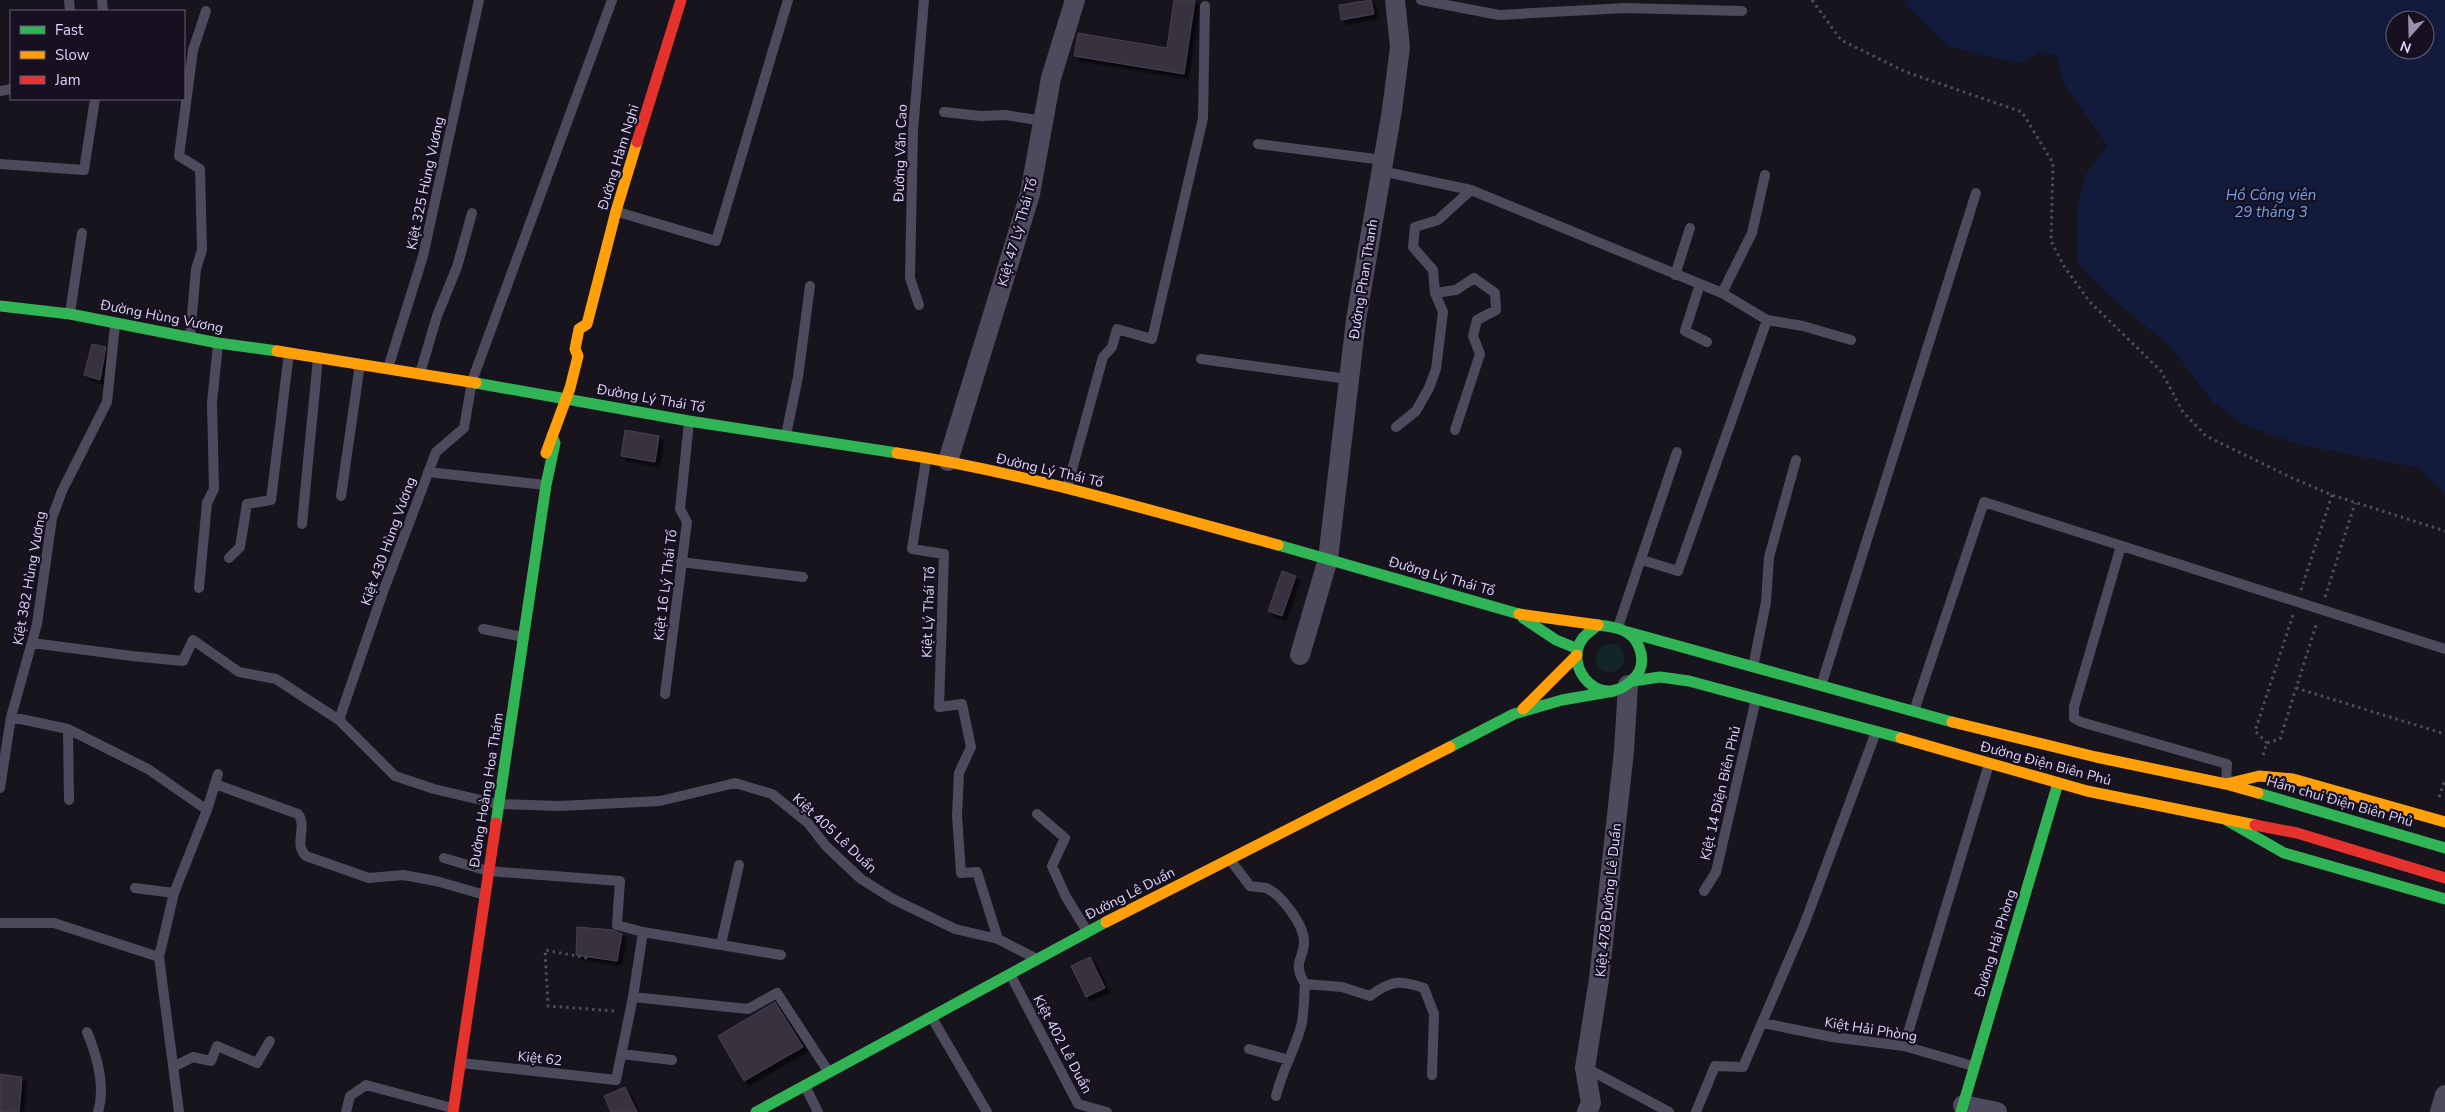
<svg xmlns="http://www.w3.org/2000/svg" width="2445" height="1112" font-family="'Nunito Sans',sans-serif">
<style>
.green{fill:#142528}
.water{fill:#121b3c;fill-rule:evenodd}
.building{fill:#37323f;stroke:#454050;filter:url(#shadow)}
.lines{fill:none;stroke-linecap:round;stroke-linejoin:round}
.path{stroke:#49505d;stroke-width:3;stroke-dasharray:2.5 4;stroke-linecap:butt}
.lane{stroke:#4d4a5c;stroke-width:10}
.street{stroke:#4d4a5c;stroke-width:20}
.fast{stroke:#30b455;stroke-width:11}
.slow{stroke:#ff9f0a;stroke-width:11}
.jam{stroke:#e5322d;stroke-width:11}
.labels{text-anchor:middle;stroke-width:4.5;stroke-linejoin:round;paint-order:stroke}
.street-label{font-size:14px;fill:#dfd6fa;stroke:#161021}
.water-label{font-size:15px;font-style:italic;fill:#71a1ed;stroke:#161021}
</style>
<defs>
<filter id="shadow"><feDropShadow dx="4.5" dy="4.5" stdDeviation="1" flood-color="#0009"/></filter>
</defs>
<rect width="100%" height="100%" fill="#17141d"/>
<path class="green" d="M1596 658a14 14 0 1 1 28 0a14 14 0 1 1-28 0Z"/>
<path class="water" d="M1905,0H2445V494L2419,468L2298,444L2242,424L2212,401L2170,346L2115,301L2077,263V209L2086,174L2107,145L2062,81L2057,56L2040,52L2021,63L1979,55L1947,45L1908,7ZM2395,20H2425V50H2395Z"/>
<path class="building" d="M1174,0H1195L1184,74L1074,56L1078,33L1167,48Z
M1371,0L1374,14L1341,20L1339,5Z
M92,344L106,347L100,380L84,375Z
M625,430L659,436L655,462L621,456Z
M1282,571L1296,576L1282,616L1268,611Z
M577,927L613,930L622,934L617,961L576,955Z
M1090,957L1105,988L1086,997L1071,966Z
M775,1002L803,1047L744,1081L718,1036Z
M0,1074L22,1077L19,1112H0Z
M625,1087L637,1112H611L604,1096Z"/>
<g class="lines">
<path class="path" d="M1812,0L1841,40L1906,72L2022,112L2053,163L2051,241L2065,268L2090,302L2161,371L2183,412L2206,436L2290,477L2332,495L2445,531
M2301,590L2332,495
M2325,597L2355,503
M2296,688L2445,734
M2267,743L2255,731L2293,615
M2263,755L2267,743L2280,739L2317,622
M2439,797L2445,779
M587,958L545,950L548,1006L615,1011"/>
<path class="lane" d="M69,0L70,11
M102,0L103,11
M1421,0L1499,15L1625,8L1742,11
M0,91L11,89
M944,112L981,116L1005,115L1044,121
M1258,144L1383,160
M0,164L84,170L95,99
M1381,171L1471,190L1722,293L1767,320L1803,326L1851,340
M618,212L716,241L788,0
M1675,275L1690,228
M1700,284L1685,331L1707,342
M1435,293L1456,290L1474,278L1495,293L1496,310L1477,320L1473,336L1480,354L1455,430
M1722,293L1752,233L1765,175
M919,305L910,278L913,131L924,0
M70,313L82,233
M190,337L196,269L202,250L200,169L179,156L193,50L206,11
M1201,359L1348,379
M388,368L423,256L479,0
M420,373L437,316L457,267L472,213
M1396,427L1416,411L1429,388L1436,369L1443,312L1435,293L1433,270L1413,247L1415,227L1438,220L1471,190
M786,435L798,377L810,286
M926,460L912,549L944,554L939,707L962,704L971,747L959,773L957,816L961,873L977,872L998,939
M428,472L545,485
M1067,488L1103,357L1112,347L1117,329L1152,339L1203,118L1205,6
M341,496L360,364
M302,524L318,358
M2121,546L2074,707V718L2081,722L2227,764L2226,783
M229,558L240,547L247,504L271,500L289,353
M1642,560L1678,571L1767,320
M681,562L803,577
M199,588L207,503L214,489L212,403L218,344
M1618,627L1677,452
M483,629L523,637
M32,643L132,656L183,661L193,640L239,672L276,679L339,720L395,776L434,789L498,804L559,806L660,801L735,783L772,794L807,822L826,846L861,879L893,899L955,929L998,939L1033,957
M1753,667L1766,602L1769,557L1796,460
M1821,686L1976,193
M665,694L687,522L680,509L689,422
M1914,711L1984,502L2445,649
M11,717L68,729L148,769L207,810
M339,720L383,592L436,452L464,428L472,381L612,0
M68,729L69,800
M215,784L298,814C308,827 293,844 306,856L369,878L403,875L436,881L485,895
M0,788L11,717L37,624L52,518L62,491L107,402L115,325
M1037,814L1065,838L1052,866L1066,897L1087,931
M444,858L488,871L620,881L617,925L643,932L633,997L616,1080L461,1063
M1231,861L1250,886C1255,887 1261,887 1266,888C1281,894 1303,924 1304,940C1305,959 1291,961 1305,984L1342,987L1370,996C1391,980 1399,980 1424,988L1434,1014L1432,1075
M135,888L174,893
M1704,891L1716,872L1756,699
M0,923H54L159,957
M643,932L781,955
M721,944L739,865
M1010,974L1078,1104L1107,1112
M633,997L748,1009L777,993L828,1071
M932,1018L987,1112
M1763,1023L1832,1037L1904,1046L1973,1066
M87,1032C97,1056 106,1086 98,1112
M1904,1046L1989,764
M1249,1049L1289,1060
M622,1054L672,1060
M173,1067L193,1057L211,1061L217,1046L257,1063L270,1041
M1586,1068L1669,1112
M805,1086L818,1112
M1276,1096C1282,1070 1296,1048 1302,1023C1304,1010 1304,996 1305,984
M179,1112L159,957L174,893L207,810L218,774
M346,1112L350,1096L366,1085L452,1108
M1696,1112L1715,1066L1743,1067L1804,925L1876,732"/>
<path class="street" d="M948,461L1030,194L1051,78L1075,0
M1300,655L1328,559L1356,320L1392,110L1400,47L1395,0
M1963,1105L1997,1112
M1587,1112L1591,1103L1585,1068L1599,979L1624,751L1628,685
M2440,1112L2445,1095"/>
<path class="fast" d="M0,306L70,314L218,343L277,351
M476,383L689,421L897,453
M1278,545L1519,614
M1523,618L1556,640L1578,649
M1598,625C1615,627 1632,629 1639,647C1643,656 1643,668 1636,676C1602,716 1561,666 1583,638C1587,633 1593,629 1598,625Z
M1628,632L1952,722
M1633,681L1660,677L1689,681L1901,738
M1450,747L1514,714L1562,700L1614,691
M2258,793L2445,848
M2228,821L2284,853L2445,899
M496,823L546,485L555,443L552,436
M756,1112L1106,922
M1961,1112L2058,783"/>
<path class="slow" d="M277,351L476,383
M546,453L570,388L578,356L575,349L579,329L587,324L616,211L637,142
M897,453C1026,473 1152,511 1278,545
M1519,614L1598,625
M1523,709L1577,655
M1952,722L2096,757L2226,784L2258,793
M1901,738L2087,791L2255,825
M2226,784L2259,776L2293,779L2445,822
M1106,922L1450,747"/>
<path class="jam" d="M637,142L681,0
M2255,825L2297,833L2445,878
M453,1112L496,823"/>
</g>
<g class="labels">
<g class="street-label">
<text transform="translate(900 153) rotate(-88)" y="5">Đường Văn Cao</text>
<text transform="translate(618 157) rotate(-73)" y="5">Đường Hàm Nghi</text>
<text transform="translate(425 183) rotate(-78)" y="5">Kiệt 325 Hùng Vương</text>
<text transform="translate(1017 232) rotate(-74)" y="5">Kiệt 47 Lý Thái Tổ</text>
<text transform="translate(1363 279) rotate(-81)" y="5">Đường Phan Thanh</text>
<text transform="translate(162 316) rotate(11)" y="5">Đường Hùng Vương</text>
<text transform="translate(651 398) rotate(10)" y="5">Đường Lý Thái Tổ</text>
<text transform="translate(1050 470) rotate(13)" y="5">Đường Lý Thái Tổ</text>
<text transform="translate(388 541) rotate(-70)" y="5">Kiệt 430 Hùng Vương</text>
<text transform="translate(1442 576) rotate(16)" y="5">Đường Lý Thái Tổ</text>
<text transform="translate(29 578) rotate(-80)" y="5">Kiệt 382 Hùng Vương</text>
<text transform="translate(665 585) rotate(-83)" y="5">Kiệt 16 Lý Thái Tổ</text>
<text transform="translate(928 612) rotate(-88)" y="5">Kiệt Lý Thái Tổ</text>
<text transform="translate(2046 763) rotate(15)" y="5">Đường Điện Biên Phủ</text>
<text transform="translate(486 790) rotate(-81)" y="5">Đường Hoàng Hoa Thám</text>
<text transform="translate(1720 793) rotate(-77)" y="5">Kiệt 14 Điện Biên Phủ</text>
<text transform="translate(2340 801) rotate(16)" y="5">Hầm chui Điện Biên Phủ</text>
<text transform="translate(835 833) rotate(43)" y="5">Kiệt 405 Lê Duẩn</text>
<text transform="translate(1130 893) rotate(-27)" y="5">Đường Lê Duẩn</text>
<text transform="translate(1608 900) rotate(-84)" y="5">Kiệt 478 Đường Lê Duẩn</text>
<text transform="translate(1995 943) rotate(-73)" y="5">Đường Hải Phòng</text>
<text transform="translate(1871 1029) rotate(9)" y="5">Kiệt Hải Phòng</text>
<text transform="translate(1063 1044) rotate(62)" y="5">Kiệt 402 Lê Duẩn</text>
<text transform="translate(540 1058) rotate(6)" y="5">Kiệt 62</text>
</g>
<g class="water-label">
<text x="2271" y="200">Hồ Công viên<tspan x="2271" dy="17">29 tháng 3</tspan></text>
</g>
</g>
<rect x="10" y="10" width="175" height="90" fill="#161021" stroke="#665f78"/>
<rect x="20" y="26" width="25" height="8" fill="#30b455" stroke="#665f78"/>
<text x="55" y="35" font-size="15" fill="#dfd6fa">Fast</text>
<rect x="20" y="51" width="25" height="8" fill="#ff9f0a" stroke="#665f78"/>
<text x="55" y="60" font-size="15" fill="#dfd6fa">Slow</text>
<rect x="20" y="76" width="25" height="8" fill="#e5322d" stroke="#665f78"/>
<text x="55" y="85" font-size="15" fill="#dfd6fa">Jam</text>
<g transform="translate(2410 35) rotate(200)"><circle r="24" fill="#161021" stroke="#665f78"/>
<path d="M0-4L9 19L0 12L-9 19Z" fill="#9992ad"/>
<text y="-8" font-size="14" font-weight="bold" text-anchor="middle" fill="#dfd6fa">N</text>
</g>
</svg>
